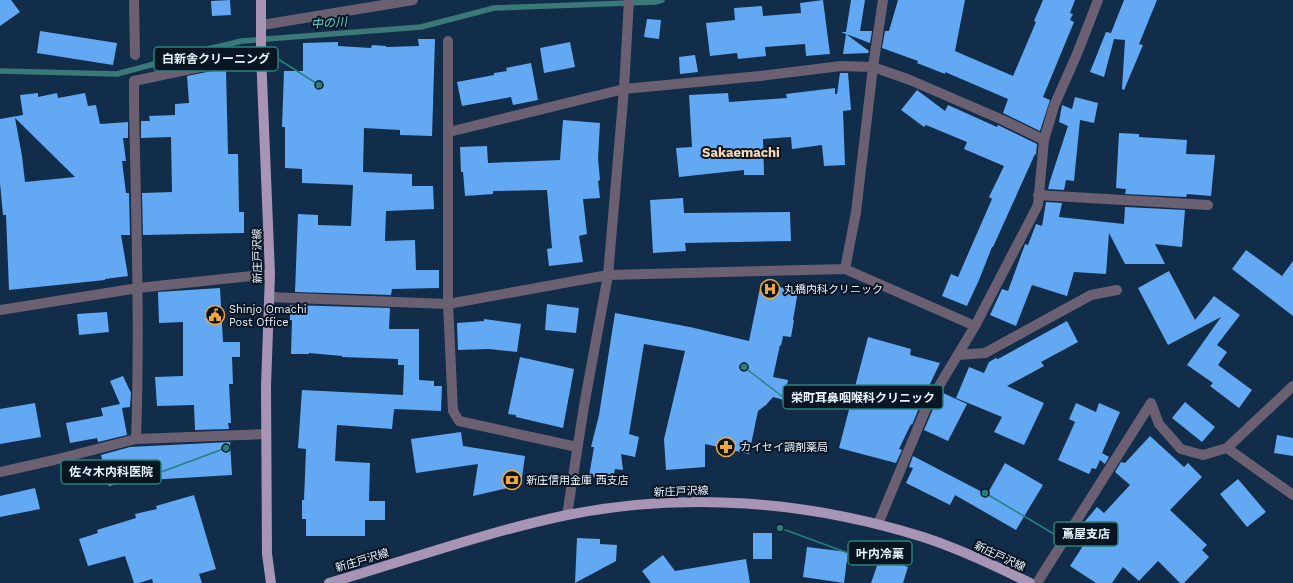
<svg xmlns="http://www.w3.org/2000/svg" width="1293" height="583" font-family="'Work Sans','Noto Sans JP',sans-serif">
<style>
.lines{fill:none;stroke-linecap:round;stroke-linejoin:round}
.stream{stroke:#3a7977;stroke-width:5.5}
.building{fill:#62a8f3;fill-rule:evenodd}
.minor{stroke:#6a6071;stroke-width:10}
.major{stroke:#a894b5;stroke-width:10}
.labels{text-anchor:middle;stroke-width:4;stroke-linejoin:round;paint-order:stroke}
.street-label{font-size:11px;fill:#e9f3fe;stroke:#091522}
.poi-label{font-size:11px;fill:#e9f3fe;stroke:#091522;text-anchor:start}
.water-label{font-size:12px;font-style:italic;fill:#55dcd7;stroke:#091522}
.quarter-label{font-size:13px;font-weight:bold;fill:#f7d8b3;stroke:#091522}
.leader{fill:none;stroke:#25827c;stroke-width:1.5}
.callout-dot{fill:#25827c;stroke:#091522;stroke-width:1.5}
.callout{fill:#091522;stroke:#25827c;stroke-width:1.5}
.callout-label{font-size:12px;text-anchor:middle;font-weight:bold;fill:#e9f3fe}
</style>
<rect width="100%" height="100%" fill="#112d4a"/>
<g class="lines">
<path class="stream" d="M0,71L117,74L158,63L186,54L242,41L421,27L494,8L655,2L662,0"/>
</g>
<path class="building" d="M0,0H11L20,12L0,26Z
M230,0L231,15L212,16L211,1Z
M823,0L830,54L806,56L805,44L765,47L766,56L738,59L737,53L710,56L706,23L735,20L734,8L762,6L763,16L801,13L800,3Z
M851,0H865L860,31H872L870,43L846,34L869,51L868,53L843,54L846,34L841,32H846Z
M898,0H965L955,51L1013,76L1036,22L1034,21L1043,0H1075L1070,13L1073,14L1070,20L1074,22L1043,97L1050,100L1040,131L1003,113L1008,99L945,72V74L917,63L918,61L882,48L885,31H889Z
M1124,0H1157L1139,44L1143,45L1124,90L1122,89L1125,40L1114,39L1104,77L1090,72L1106,32L1111,33Z
M647,19L661,20L659,39L644,37Z
M40,31L117,43L113,65L37,53Z
M418,39H435L432,136L400,135V130L364,128L363,172L412,174V186H433L434,209L386,211L385,241L415,240L416,270H439V288L392,289L391,295L295,292L298,214L318,215V225L351,226L353,185L302,183V169L285,168V127H282L284,71H303V43L338,42V46L371,48L372,45L386,46V47L419,46Z
M570,42L575,67L544,73L540,48Z
M695,55L698,72L680,74L679,57Z
M531,63L538,100L513,105L511,97L462,106L457,82L494,75V73L507,71L506,68Z
M226,70L228,154H238L239,212H244V233L143,235L142,193L172,192L171,137L141,138V121H150L149,116L175,115V104L189,103L187,76L212,71Z
M840,73H848L851,110L843,111L845,165L824,166L822,145L792,149L791,137L763,139L764,175H744V170L679,177L676,148L692,147L689,95L728,93L729,102L787,98L786,94L835,88V94H837Z
M917,90L945,111L948,105L997,127L998,125L1002,127L1037,144L1036,155L1035,154L993,247H992L979,280L967,306L942,296L951,274L958,277L992,199L989,197L1004,166L964,149L967,142L926,125L924,127L901,110Z
M38,93V97L57,93L58,98L85,93L88,106L96,105L100,124L128,122V138H123L126,161H122L126,193H129L130,235H121L128,276L105,279V280L9,290L6,215H3L0,183V119L23,115L20,95ZM15,118L75,177L25,182L22,156Z
M1075,97L1098,103L1094,123L1080,120L1074,181L1066,180L1064,190L1048,189L1050,181L1068,126L1059,122L1062,105L1072,109Z
M563,120L600,123L598,158L600,180L598,181L600,198L583,199L587,234L579,236L583,262L549,266L547,249L552,248L547,190L493,191V194L465,196L463,172H461L460,147L487,146L488,163L560,160Z
M1119,133L1139,134V137L1187,140L1186,154L1215,155L1211,196L1187,194L1186,197L1125,194L1126,189L1116,188Z
M683,198L684,213L790,212L791,241L685,243L686,251L653,253L650,200Z
M1046,202L1062,203L1059,217L1124,224L1125,207L1185,210L1182,247L1155,244L1165,264H1125L1109,233L1106,274L1074,272L1067,296L1032,285L1016,326L990,315L1002,289L1008,291L1024,247L1025,244L1028,245L1036,224L1042,226Z
M1246,250L1282,276L1293,261V316L1232,269Z
M1169,271L1195,320L1214,296L1240,315L1217,345L1227,352L1218,365L1252,390L1239,408L1210,386L1213,383L1187,365L1221,317L1168,345L1138,288Z
M761,283L798,291L793,320H794L791,337L783,336L781,346L780,345L773,377L788,380L784,400L773,397L766,405L758,411L749,454L705,444V467L666,470L664,439L685,351L644,344L629,434L639,437L635,457L621,454L623,470L615,469L613,480L589,476L594,447H591L599,415L615,313L690,327L749,341Z
M220,288L223,342H240V357H232L233,384H229L231,423H228L229,429L195,430L194,405L157,406L155,377L183,376V322L159,323L158,292Z
M547,304L579,308L576,333L545,330Z
M290,305L390,308L389,329H419V380L434,381V386H442L441,411L394,409L392,429L337,425L335,461L370,463L369,501H385V520H365V536H306V519H302V500H304L306,449L298,448L302,390L403,395L404,365H398V359L342,357V356L309,353V354H291L292,320H290Z
M107,312L109,332L79,335L77,314Z
M484,319L521,324L517,352L489,349L458,350L457,323L484,321Z
M1067,321L1078,342L1041,362L1044,366L1007,386L1044,403L1024,445L994,432L1002,417L956,398L969,367L984,373L989,362L996,358L998,359Z
M868,337L911,349L910,355L940,363L929,386L931,387L921,403L912,425L911,424L899,449L902,450L896,463L839,448Z
M520,357L574,369L563,428L516,417V415L508,414Z
M123,376L131,393L130,407L122,408L127,435L98,442L97,438L70,443L66,423L103,416L101,408L120,404L110,381Z
M943,393L967,404L948,441L924,430L933,409Z
M1185,402L1215,427L1202,442L1172,418Z
M35,403L41,437L0,444V409Z
M1076,403L1096,412L1099,403L1120,412L1102,453L1109,457L1105,464L1100,460L1096,469L1092,468L1089,474L1058,460L1075,422L1069,419Z
M461,432L463,446L525,456L521,485L473,496L478,464L416,473L411,439Z
M1277,435L1293,438V456L1274,453Z
M1150,436L1184,467L1188,463L1202,477L1170,510L1207,545L1202,550L1209,557L1184,583H1180L1158,561L1139,581L1123,567L1112,583H1096L1070,566L1090,535L1081,526L1097,507L1104,513L1130,485L1115,472L1121,462L1125,463Z
M230,442L232,475L148,480V476L109,486L101,455L130,447Z
M913,456L984,493L986,489L989,491L1005,463L1043,485L1016,530L955,495L950,505L906,483L913,468L909,467Z
M1238,479L1266,512L1247,527L1220,494Z
M35,488L40,509L0,517V496Z
M194,495L216,569L199,574L202,583H153L152,579L139,583H134L125,556L88,566L79,539L98,533L97,530L136,518L135,514L157,509L156,506Z
M753,533H772V559H753Z
M577,538L600,539V544L617,545L616,561L575,583Z
M807,547L848,552L844,583L803,577Z
M663,555L675,571L746,559L750,583H651L642,571Z
M880,557L908,567L903,583H871Z"/>
<g class="lines">
<path class="minor" d="M134,0L135,55
M262,25L413,0
M448,41V304L453,411L459,421L577,447
M449,132L624,89L760,76L841,66L873,67L910,80L1005,121L1044,140
M1038,195L1208,205
M845,269L975,326
M269,297L448,304L608,275L845,269L856,212L873,67L883,0
M0,310L138,288L270,274
M958,355L985,353L1091,295L1117,290
M1151,403L1159,424L1181,449L1203,455L1227,448L1293,495
M136,439C140,328 136,216 134,104V81L261,54
M1227,448L1293,386
M0,472L54,460L136,439L266,434
M567,515L584,406L608,275L624,89L629,0
M878,524L927,406L975,326L1038,205L1044,140L1054,106L1077,54L1098,0
M1037,583L1151,403"/>
<path class="major" d="M261,0V54L270,274L266,386L267,554L271,583
M329,583C408,560 486,532 567,515C685,491 808,501 923,537C960,549 996,566 1030,583"/>
</g>
<defs>
<g id="hospital-ring" transform="scale(1)"><circle r="9.5" fill="#091522" stroke="#f0a63e" stroke-width="1.5"/><path d="M-5-5h3v3.5h4V-5h3V5h-3V1.5h-4V5h-3Z" fill="#f0a63e"/></g>
<g id="civic-ring" transform="scale(1)"><circle r="9.5" fill="#091522" stroke="#f0a63e" stroke-width="1.5"/><path d="M-.6-6.5H3V-4.5H.6V-3L4-1V1h2V6H-6V1h2V-1L-.6-3ZM-1.2 2.5V6h2.4V2.5Z" fill="#f0a63e"/></g>
<g id="pharmacy-ring" transform="scale(1)"><circle r="9.5" fill="#091522" stroke="#f0a63e" stroke-width="1.5"/><path d="M-2-6h4v4h4v4h-4v4h-4v-4h-4v-4h4Z" fill="#f0a63e"/></g>
<g id="bank-ring" transform="scale(1)"><circle r="9.5" fill="#091522" stroke="#f0a63e" stroke-width="1.5"/><path d="M-6-4H6V4H-6ZM0-2.3a2.3 2.3 0 1 0 0 4.6a2.3 2.3 0 1 0 0-4.6Z" fill="#f0a63e"/></g>
</defs>
<g fill-rule="evenodd">
<use href="#hospital-ring" x="770" y="289"/>
<use href="#civic-ring" x="215" y="315"/>
<use href="#pharmacy-ring" x="726" y="447"/>
<use href="#bank-ring" x="512" y="480"/>
</g>
<g class="labels">
<g class="street-label">
<text transform="translate(257 256) rotate(-91)" y="4">新庄戸沢線</text>
<text transform="translate(681 491) rotate(-2)" y="4">新庄戸沢線</text>
<text transform="translate(1000 556) rotate(25)" y="4">新庄戸沢線</text>
<text transform="translate(362 560) rotate(-17)" y="4">新庄戸沢線</text>
</g>
<g class="poi-label">
<text x="784" y="293">丸橋内科クリニック</text>
<text x="229" y="313">Shinjo Omachi<tspan x="229" dy="13">Post Office</tspan></text>
<text x="740" y="451">カイセイ調剤薬局</text>
<text x="526" y="484">新庄信用金庫 西支店</text>
</g>
<g class="water-label">
<text transform="translate(329 23) rotate(-4)" y="4">中の川</text>
</g>
<g class="quarter-label">
<text x="741" y="157">Sakaemachi</text>
</g>
</g>
<path class="leader" d="M319 85L278 59M744 367L783 397M226 448L161 472M985 493L1054 534M780 528L848 553"/>
<g class="callout-dot">
<circle cx="319" cy="85" r="4"/>
<circle cx="744" cy="367" r="4"/>
<circle cx="226" cy="448" r="4"/>
<circle cx="985" cy="493" r="4"/>
<circle cx="780" cy="528" r="4"/>
</g>
<g class="callout">
<rect x="154" y="47" width="124" height="24" rx="4"/>
<rect x="783" y="385" width="160" height="24" rx="4"/>
<rect x="61" y="460" width="100" height="24" rx="4"/>
<rect x="1054" y="522" width="64" height="24" rx="4"/>
<rect x="848" y="541" width="64" height="24" rx="4"/>
</g>
<g class="callout-label">
<text x="216" y="63">白新舎クリーニング</text>
<text x="863" y="402">栄町耳鼻咽喉科クリニック</text>
<text x="111" y="476">佐々木内科医院</text>
<text x="1086" y="538">蔦屋支店</text>
<text x="880" y="558">叶内冷菓</text>
</g>
</svg>
